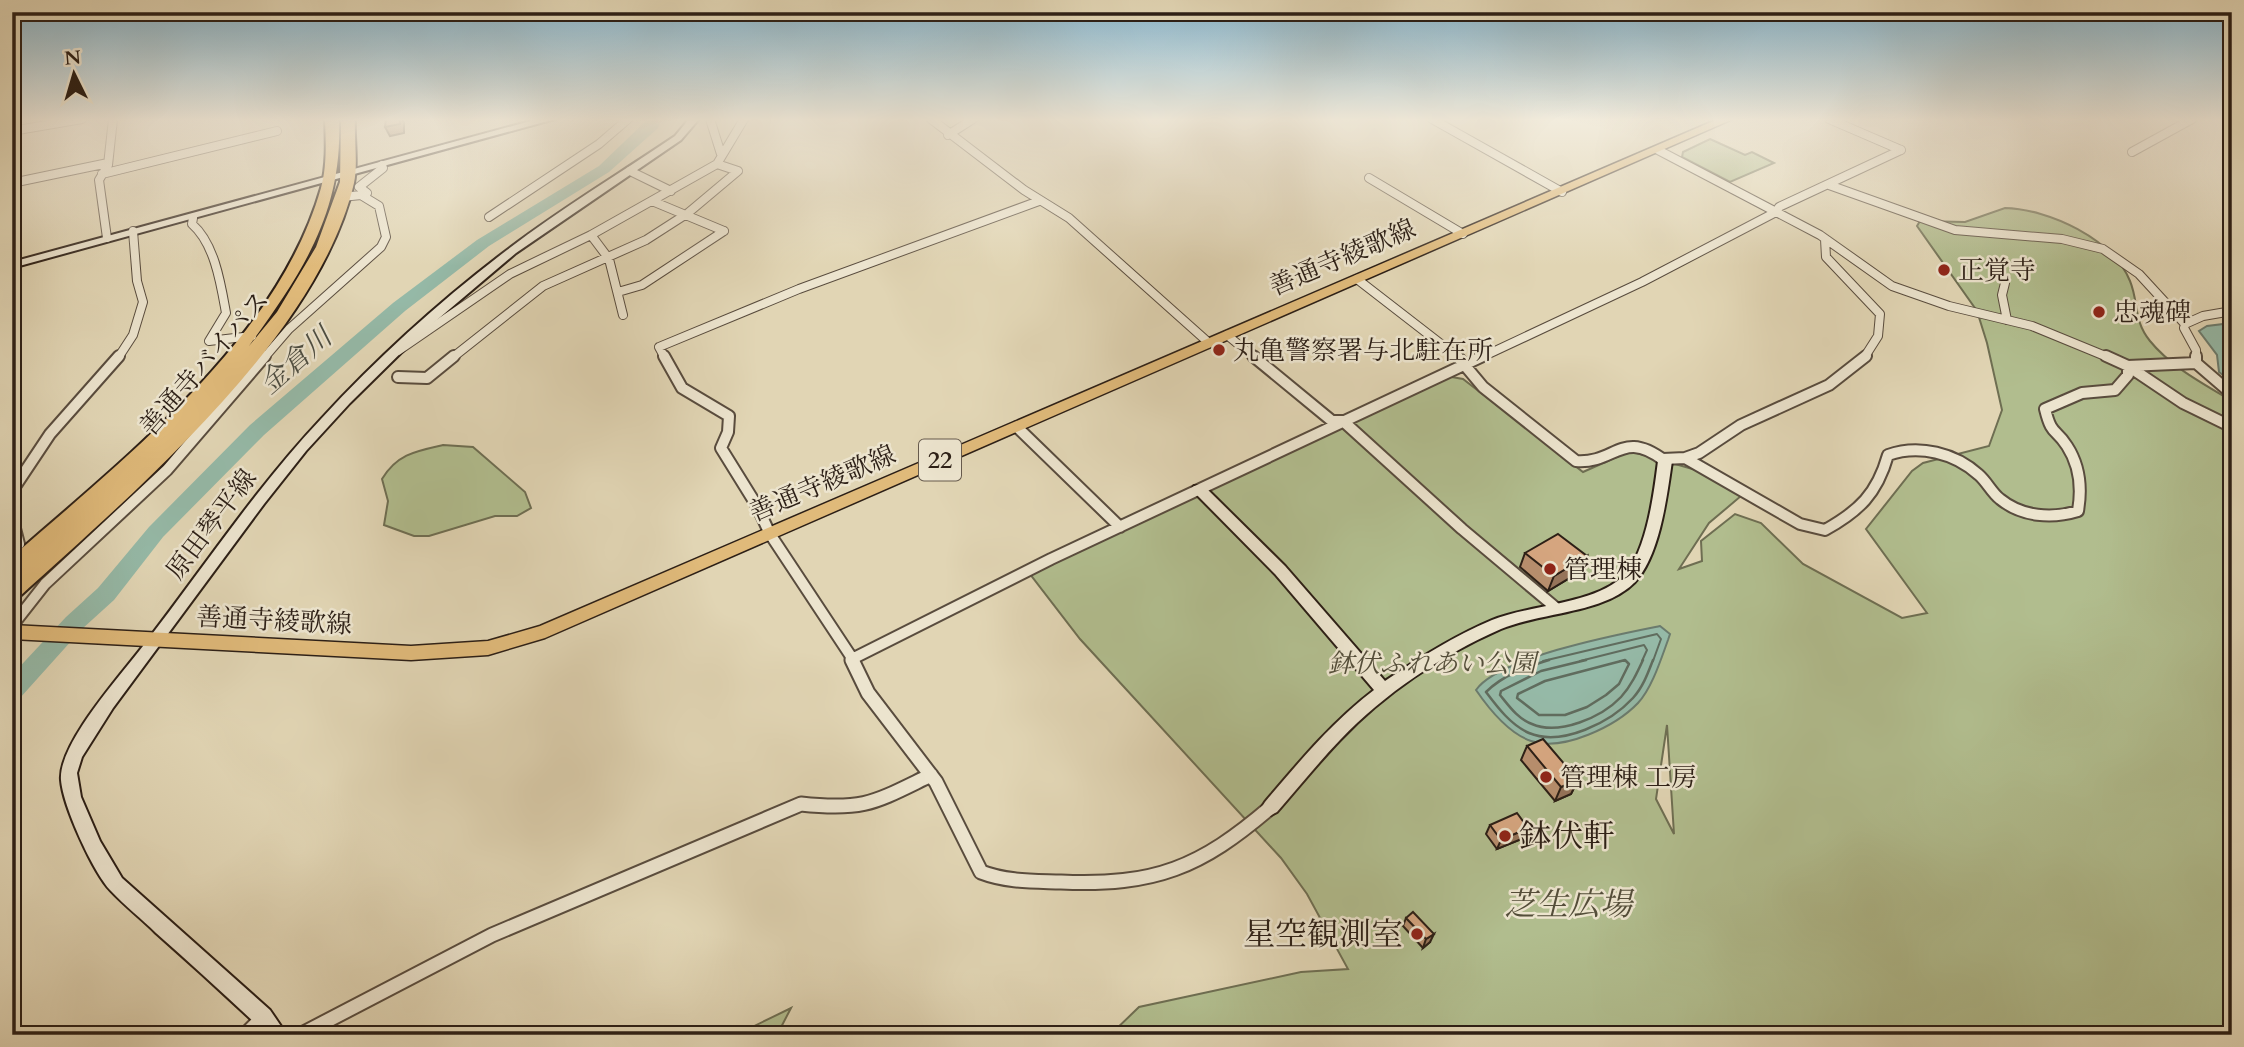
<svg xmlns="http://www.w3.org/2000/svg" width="2244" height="1047" font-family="Cardo,'Noto Serif JP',serif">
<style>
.green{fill:#b1bd8e;stroke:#6e6e52;stroke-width:2;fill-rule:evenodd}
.water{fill:#95b9a7;stroke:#6b7b6d;stroke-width:2}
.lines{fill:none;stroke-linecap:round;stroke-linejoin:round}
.shore-far1{stroke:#606c5e;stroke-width:2}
.shore{stroke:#606c5e;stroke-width:2.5}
.river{fill:#95b9a7;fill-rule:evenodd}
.street-far2-casing{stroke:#594c3e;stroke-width:10}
.street-far1-casing{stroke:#594c3e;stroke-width:14}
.street-casing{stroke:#594c3e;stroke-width:17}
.secondary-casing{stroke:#2c1f16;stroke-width:4}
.primary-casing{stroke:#2c1f16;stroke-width:3}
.highway-casing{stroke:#2c1f16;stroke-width:4}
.street-far2{stroke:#ece4ce;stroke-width:8}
.street-far1{stroke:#ece4ce;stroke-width:10}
.street{stroke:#ece4ce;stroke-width:13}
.secondary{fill:#ece4ce;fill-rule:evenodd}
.primary{fill:#e0ba7a;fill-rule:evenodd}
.highway{fill:#e0ba7a;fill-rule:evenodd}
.wall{fill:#b88f6e;stroke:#2c1f16;stroke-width:2}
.shaded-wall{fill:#96745a;stroke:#2c1f16;stroke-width:2}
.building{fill:#d6a680;stroke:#2c1f16;stroke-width:2}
.poi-dot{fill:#8f2418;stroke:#ece4ce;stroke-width:2.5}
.labels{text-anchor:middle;stroke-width:5;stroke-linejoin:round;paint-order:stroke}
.shield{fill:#ece4ce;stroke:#665a4d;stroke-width:2}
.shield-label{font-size:24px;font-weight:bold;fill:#2c1f16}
.street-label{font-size:26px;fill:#2c1f16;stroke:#ece4ce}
.poi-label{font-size:26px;fill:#2c1f16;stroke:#ece4ce;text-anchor:start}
.park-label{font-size:26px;font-style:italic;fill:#544e3a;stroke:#ece4ce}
.water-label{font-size:28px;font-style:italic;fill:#4c4d42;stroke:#ece4ce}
.near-poi-label{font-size:32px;fill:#2c1f16;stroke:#ece4ce;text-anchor:start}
.near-park-label{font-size:32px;font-style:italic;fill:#544e3a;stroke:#ece4ce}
</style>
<rect width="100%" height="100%" fill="#e1d5b4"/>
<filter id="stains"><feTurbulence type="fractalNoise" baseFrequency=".00286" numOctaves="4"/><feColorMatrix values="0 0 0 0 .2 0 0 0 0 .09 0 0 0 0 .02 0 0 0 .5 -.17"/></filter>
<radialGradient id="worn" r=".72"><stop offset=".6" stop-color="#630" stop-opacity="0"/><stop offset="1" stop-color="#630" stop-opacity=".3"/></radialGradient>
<path class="green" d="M1710,139L1745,155L1752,152L1774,163L1730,182L1682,157L1683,152Z
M2005,208C2049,209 2113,239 2130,281C2139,303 2133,320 2150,341C2171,367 2204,384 2232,401V1035H1110L1139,1007L1301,972L1348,969L1307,894L1281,858L1080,639L1030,574L1446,376L1463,379L1583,472L1630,451L1696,470L1741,496L1709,523L1679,569L1702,561L1701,541L1735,514L1761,523L1803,564L1902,618L1927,613L1866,529L1912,471L1923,463L1989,446L2002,410L1987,343L1977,311L1917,226L1920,221L1965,222ZM1667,725L1674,834L1656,799Z
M443,445L473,447L525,492L531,508L517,516H495L429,536H414L384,525L388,501L382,479C397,454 416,451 443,445Z
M791,1008L777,1035H736Z"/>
<path class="water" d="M2232,323V382L2219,372L2217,355L2199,331L2207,326Z
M1660,626L1670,634L1668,640C1661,659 1652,688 1638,703C1616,726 1563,752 1531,741C1508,733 1489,709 1476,690C1499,657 1620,634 1660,626Z"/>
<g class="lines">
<path class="shore-far1" d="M1543,661L1657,634L1661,639L1653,661
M1580,661L1644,645L1647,650L1642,661
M1620,661H1626"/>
<path class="shore" d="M1549,660C1526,667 1503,675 1486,692C1498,708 1511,725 1529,733C1562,747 1611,722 1633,698C1643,687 1648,673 1653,660
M1586,660L1541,671L1501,691L1500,695C1509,706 1518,719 1532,724C1559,736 1602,717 1621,697C1631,686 1637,673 1643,660
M1625,660L1629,664L1619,684L1606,695L1587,707L1565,715H1539L1517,698L1518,694L1545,681Z"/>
<path class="river" d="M648,119H662L658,128L609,172L489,246L405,311L264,435L163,537L114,600L82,629L20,698L12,701V675L66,617L98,588L149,527L250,425L393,303L477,240L599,166Z"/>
<g class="street-far2-casing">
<path id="street-far2" d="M710,119L721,154
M931,119L1024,190L1069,218L1209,343
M1432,119L1562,192
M1829,119L1901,150
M12,131L82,119
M948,135L973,119
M1658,150L1820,235L1892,286L1949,306L2032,326L2110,358
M2132,152L2192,119
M630,171L671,191
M102,174L277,131
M1369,178L1463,234
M12,183L108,163
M1829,185L1955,230L2062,239L2103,249L2139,274L2185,324L2184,328L2196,350V358
M367,193L359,187L383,168L382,165
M652,201L724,231
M489,217L599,144L628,119
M193,218L192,224C215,244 221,285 226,313L209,341L252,336
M591,235L609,259L623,315
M107,238L99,180L108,165L113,119
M1825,239L1826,257L1880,314L1878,336L1864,358
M1357,279L1459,358
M2005,283L2002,295L2007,320
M618,292L642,285L724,231
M2185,324L2203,316L2232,311
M1227,335L1255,358
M398,351L510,274L591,235L717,164L744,119
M118,358L133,335L143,302L137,281L133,231
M264,358L289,329L381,247L386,237L379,206L361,195L342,197
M452,358L543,286L646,240L688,213L738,171L717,164
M665,358L659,347L799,289L1039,201
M1480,358L1642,282L1776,212L1779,207L1901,150"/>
</g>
<g class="street-far1-casing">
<path id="street-far1" d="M664,356L682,388L729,416L728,432L721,448L757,506L770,534L854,661
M1253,356L1332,421H1343L1462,529L1555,607
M1457,356L1483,387L1576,461C1616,464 1622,428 1665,461
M2106,356L2128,366L2183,403L2232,427
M2196,356V363L2232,394
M398,377L427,378L454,356
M1017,427L1120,527
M1685,458L1800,524L1825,530C1859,511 1877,494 1888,455C1919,444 1955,453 1979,475C1987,482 1992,493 2000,499C2022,517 2052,519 2078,511C2082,488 2080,466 2067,446C2055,427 2052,437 2045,409L2082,393L2115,390L2128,375V366L2196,363
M1663,459L1685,458L1699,453L1741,425L1829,385L1866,356
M12,491L50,434L119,356
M12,517L19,544L12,551
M12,626L45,584L167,470L265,356
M852,659L1051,559L1483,356"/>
</g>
<g class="street-casing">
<path id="street" d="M852,660L868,693L936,782L981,872C1007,882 1033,881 1061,882C1155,886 1200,868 1271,807
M245,1035L263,1017
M300,1035L492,935L801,804C865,811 875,802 931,775"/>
</g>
<g class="secondary-casing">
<path id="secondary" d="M538,119H555L12,268V262Z
M689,119H699L681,140L516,253L418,336L350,403L306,451L264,504L113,708L82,757L77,773L81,797L100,841L122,878L270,1010L287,1035H265L256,1024C223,993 190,963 156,933C142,919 125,906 111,891C93,872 63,806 61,780C58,744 121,675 143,646C202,570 255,489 321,419C378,357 440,301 507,250C560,209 619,174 675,136Z
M1665,456L1672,461C1667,496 1660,555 1635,582C1604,614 1541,612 1501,629C1442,655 1385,693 1340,740C1318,763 1298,788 1277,812L1271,815L1265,812L1262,807L1265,802C1299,762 1332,722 1374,690L1275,574L1194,492L1192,489L1194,486H1204L1285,566L1385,681C1419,658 1454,636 1492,620C1530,604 1598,605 1626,573C1647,548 1654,493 1658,461Z"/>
</g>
<g class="primary-casing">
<path id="primary" d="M1718,119H1733L545,638L488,655L411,660L12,639V625L411,646L488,641L540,626Z"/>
</g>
<g class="highway-casing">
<path id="highway" d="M325,119H339C343,213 302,273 249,346L277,312L316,247L340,182L341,119H355C354,139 358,164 354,183C318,338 133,493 19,597L12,600V580L18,574L12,576V557C126,457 278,339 321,188C327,166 326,142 325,119Z"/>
</g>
<use href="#street-far2" class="street-far2"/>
<use href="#street-far1" class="street-far1"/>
<use href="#street" class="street"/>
<use href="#secondary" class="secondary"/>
<use href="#primary" class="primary"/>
<use href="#highway" class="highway"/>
</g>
<path class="wall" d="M1525,553L1587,556L1581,571L1548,591L1520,567Z
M1527,746L1578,780L1571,794L1555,801L1521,760Z
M1490,825L1528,828L1524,838L1497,849L1486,834Z
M1406,918L1430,942L1423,948L1403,926Z"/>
<path class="shaded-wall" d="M400,119H402L404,123V133L390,136L385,127Z
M1587,556L1581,571L1548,591L1554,576Z
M1578,780L1571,794L1555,801L1561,787Z
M1528,828L1524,838L1497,849L1501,840Z
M1434,934L1430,942L1423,948L1426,939Z"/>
<path class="building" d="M386,119H400V124L385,127Z
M1558,534L1587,556L1554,576L1525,553Z
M1543,739L1578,780L1561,787L1527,746Z
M1517,813L1528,828L1501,840L1490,825Z
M1413,912L1434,934L1426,939L1406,918Z"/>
<linearGradient id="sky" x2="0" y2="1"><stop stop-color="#87b6ce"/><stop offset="0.45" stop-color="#f2ecdd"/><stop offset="1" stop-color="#f2ecdd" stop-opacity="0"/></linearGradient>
<rect width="2244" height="266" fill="url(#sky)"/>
<g class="poi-dot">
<circle cx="1944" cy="270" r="7"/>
<circle cx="2099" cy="312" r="7"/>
<circle cx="1219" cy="350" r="7"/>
<circle cx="1550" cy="569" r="7"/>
<circle cx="1546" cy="777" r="7"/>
<circle cx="1505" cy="836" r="7"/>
<circle cx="1417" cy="934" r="7"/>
</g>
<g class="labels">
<rect class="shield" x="919" y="439.5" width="42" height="41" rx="5"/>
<g class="shield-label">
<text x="940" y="468">22</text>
</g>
<g class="street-label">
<text transform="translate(1342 257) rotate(-23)" y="9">善通寺綾歌線</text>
<text transform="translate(204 363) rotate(-49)" y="9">善通寺バイパス</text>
<text transform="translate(822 483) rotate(-23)" y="9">善通寺綾歌線</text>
<text transform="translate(211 524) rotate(-53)" y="9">原田琴平線</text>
<text transform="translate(274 620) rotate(3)" y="9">善通寺綾歌線</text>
</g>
<g class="poi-label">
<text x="1958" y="279">正覚寺</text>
<text x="2113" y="321">忠魂碑</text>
<text x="1233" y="359">丸亀警察署与北駐在所</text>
<text x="1564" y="578">管理棟</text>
<text x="1560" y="786">管理棟 工房</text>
</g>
<g class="park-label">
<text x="1432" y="672">鉢伏ふれあい公園</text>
</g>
<g class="water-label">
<text transform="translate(295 360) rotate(-41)" y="10">金倉川</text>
</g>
<g class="near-poi-label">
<text x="1519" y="847">鉢伏軒</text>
<text x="1403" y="945" text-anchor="end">星空観測室</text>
</g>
<g class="near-park-label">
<text x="1568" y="915">芝生広場</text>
</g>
</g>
<rect width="2244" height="1047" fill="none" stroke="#e1d5b4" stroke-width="42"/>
<rect x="14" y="14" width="2216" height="1019" fill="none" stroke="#2c1f16" stroke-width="3.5"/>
<rect x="21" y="21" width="2202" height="1005" fill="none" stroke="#2c1f16" stroke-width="2"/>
<g transform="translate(74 74) rotate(355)" stroke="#ece4ce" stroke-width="5" paint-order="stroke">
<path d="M0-5L12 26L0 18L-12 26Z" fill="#2c1f16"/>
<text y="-10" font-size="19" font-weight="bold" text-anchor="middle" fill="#2c1f16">N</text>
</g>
<rect width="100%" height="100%" filter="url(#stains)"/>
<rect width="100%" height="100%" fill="url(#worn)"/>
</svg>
